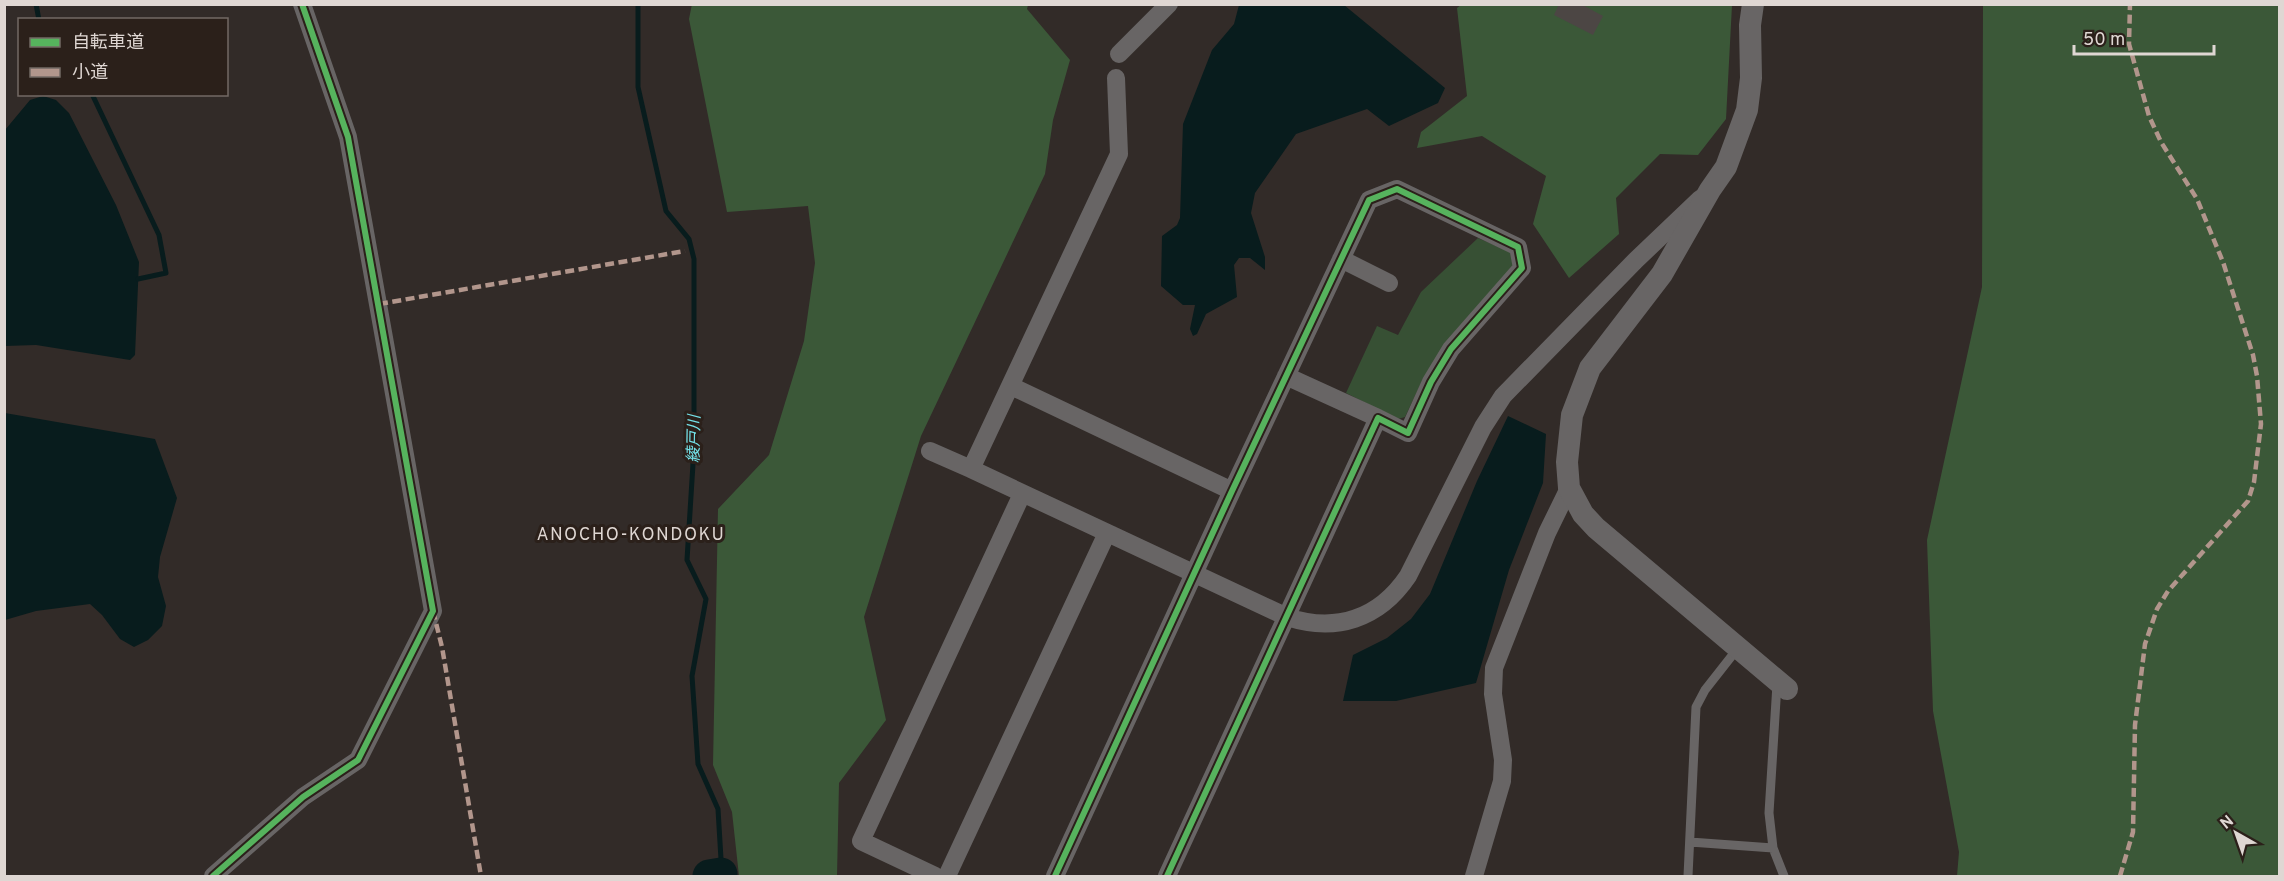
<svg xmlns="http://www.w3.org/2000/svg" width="2284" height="881" font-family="Overpass,'Noto Sans JP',sans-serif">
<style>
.green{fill:#375034}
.forest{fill:#3b5838}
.water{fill:#081c1d}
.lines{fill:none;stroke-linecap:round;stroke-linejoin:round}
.stream{stroke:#081c1d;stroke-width:5}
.river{stroke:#081c1d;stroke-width:33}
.building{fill:#4c4644}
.service{stroke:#686565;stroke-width:9}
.minor{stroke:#686565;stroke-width:18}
.tertiary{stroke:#686565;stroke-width:22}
.quiet{stroke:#b2968c;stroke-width:4.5;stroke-dasharray:9 4.5;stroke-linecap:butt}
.cycleway-casing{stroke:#2b201a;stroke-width:10}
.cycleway{stroke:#56b35d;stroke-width:6}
.labels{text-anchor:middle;stroke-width:6;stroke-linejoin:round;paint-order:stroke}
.water-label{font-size:16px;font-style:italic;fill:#74e3ea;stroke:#2b201a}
.quarter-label{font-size:18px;letter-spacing:1.5px;fill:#dfd7d3;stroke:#2b201a}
</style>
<rect width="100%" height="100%" fill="#322b28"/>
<path class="green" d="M1478,238L1510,252L1513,265L1422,381L1405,417L1398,419L1346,393L1377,326L1398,335L1421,292Z"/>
<path class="forest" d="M692,4L1028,5L1027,9L1070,60L1053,120L1045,174L921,436L864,617L886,720L839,783L837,876H739L732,812L713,765L718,509L769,455L804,341L815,263L808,206L727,212L689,19Z
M1461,5H1732L1726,119L1698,155L1660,154L1616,198L1619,234L1569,278L1533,224L1546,176L1482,136L1417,148L1421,132L1467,96L1457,8Z
M1983,5H2279V876H1957L1959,852L1933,711L1927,540L1982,287Z"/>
<path class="water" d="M1239,5H1344L1445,88L1438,103L1389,126L1367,109L1296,134L1255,193L1251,213L1265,257V270L1250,258H1239L1234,265L1237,297L1206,314L1197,334L1193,336L1190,329L1195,305H1183L1161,286L1162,236L1177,225L1180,218L1183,124L1212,50L1234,24Z
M43,96L56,100L69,113L116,205L139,262L135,355L130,360L36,345L5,346V130L30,100Z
M5,413L155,439L177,498L160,557L158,577L166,606L162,626L148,640L134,647L120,639L102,615L90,604L36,611L5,620Z
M1508,416L1546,434L1543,483L1509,570L1476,683L1396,701H1343L1353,655L1387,638L1411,619L1430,594L1477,481Z"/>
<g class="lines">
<path class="stream" d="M36,4L39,20
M638,4V87L666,211L689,239L694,259V448L687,560L706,599L692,676L698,764L718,809L722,876
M92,94L159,235L166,273L138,279"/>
<path class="river" d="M709,876L721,874"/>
</g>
<path class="building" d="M1559,4H1581L1603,16L1593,35L1554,15Z"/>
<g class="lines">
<path class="service" d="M1777,684L1769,813L1773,848L1784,876
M1690,842L1773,848
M1688,876L1696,707L1705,690L1738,648"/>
<path class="minor" d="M1119,54L1169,4
M1116,78L1119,154L971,469L1287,617C1336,633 1379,619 1408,576L1483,427L1503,396L1636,260L1700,199
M1341,259L1389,283
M1286,376L1378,418
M1011,386L1232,491
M930,451L971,469
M213,876L303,797L358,760L433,611L348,137L302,4
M935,876L861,841L1022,494
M947,876L1107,533
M1055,876L1232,491L1369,200L1397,189L1518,247L1522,268L1451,349L1431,382L1408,433L1378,418L1167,876
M1474,876L1502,781L1503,760L1493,694L1494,668L1547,533L1569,488"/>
<path class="tertiary" d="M1753,4L1750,25L1751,78L1747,110L1726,167L1710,190L1662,274L1590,368L1572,415L1567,462L1569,488L1583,514L1596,528L1787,689"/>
<path class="quiet" d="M379,304L685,251
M433,611L442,647L481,876
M2120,876L2133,832L2135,725L2145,644L2157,609L2168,591L2248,501L2254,482L2261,424L2257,376L2253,355L2223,262L2197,199L2161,142L2149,116L2129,44L2130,4"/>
<g class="cycleway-casing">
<path id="cycleway" d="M213,876L303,797L358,760L433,611L348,137L302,4
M1055,876L1232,491L1369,200L1397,189L1518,247L1522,268L1451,349L1431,382L1408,433L1378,418L1167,876"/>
</g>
<use href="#cycleway" class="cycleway"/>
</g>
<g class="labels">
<g class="water-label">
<text transform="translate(693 439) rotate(-89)" y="6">綾戸川</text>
</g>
<g class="quarter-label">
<text x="631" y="540">ANOCHO-KONDOKU</text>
</g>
</g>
<rect width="2284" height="881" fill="none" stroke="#dfd7d3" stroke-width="12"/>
<rect x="18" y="18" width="210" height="78" fill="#2b201a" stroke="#736964" stroke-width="1.5"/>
<rect x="30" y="38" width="30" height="9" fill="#56b35d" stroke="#736964" stroke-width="1.5"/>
<text x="72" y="48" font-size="18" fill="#dfd7d3">自転車道</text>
<rect x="30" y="68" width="30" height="9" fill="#b2968c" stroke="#736964" stroke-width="1.5"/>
<text x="72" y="78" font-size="18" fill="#dfd7d3">小道</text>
<g transform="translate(2236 833) rotate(320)" stroke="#2b201a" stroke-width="4.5" paint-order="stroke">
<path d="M0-4.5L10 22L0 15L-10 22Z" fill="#dfd7d3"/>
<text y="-9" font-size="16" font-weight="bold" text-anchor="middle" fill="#dfd7d3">N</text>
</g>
<path d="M2074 45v9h140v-9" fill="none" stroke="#dfd7d3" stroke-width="3"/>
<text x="2083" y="45" font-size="18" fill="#dfd7d3" stroke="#2b201a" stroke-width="4.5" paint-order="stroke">50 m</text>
</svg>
